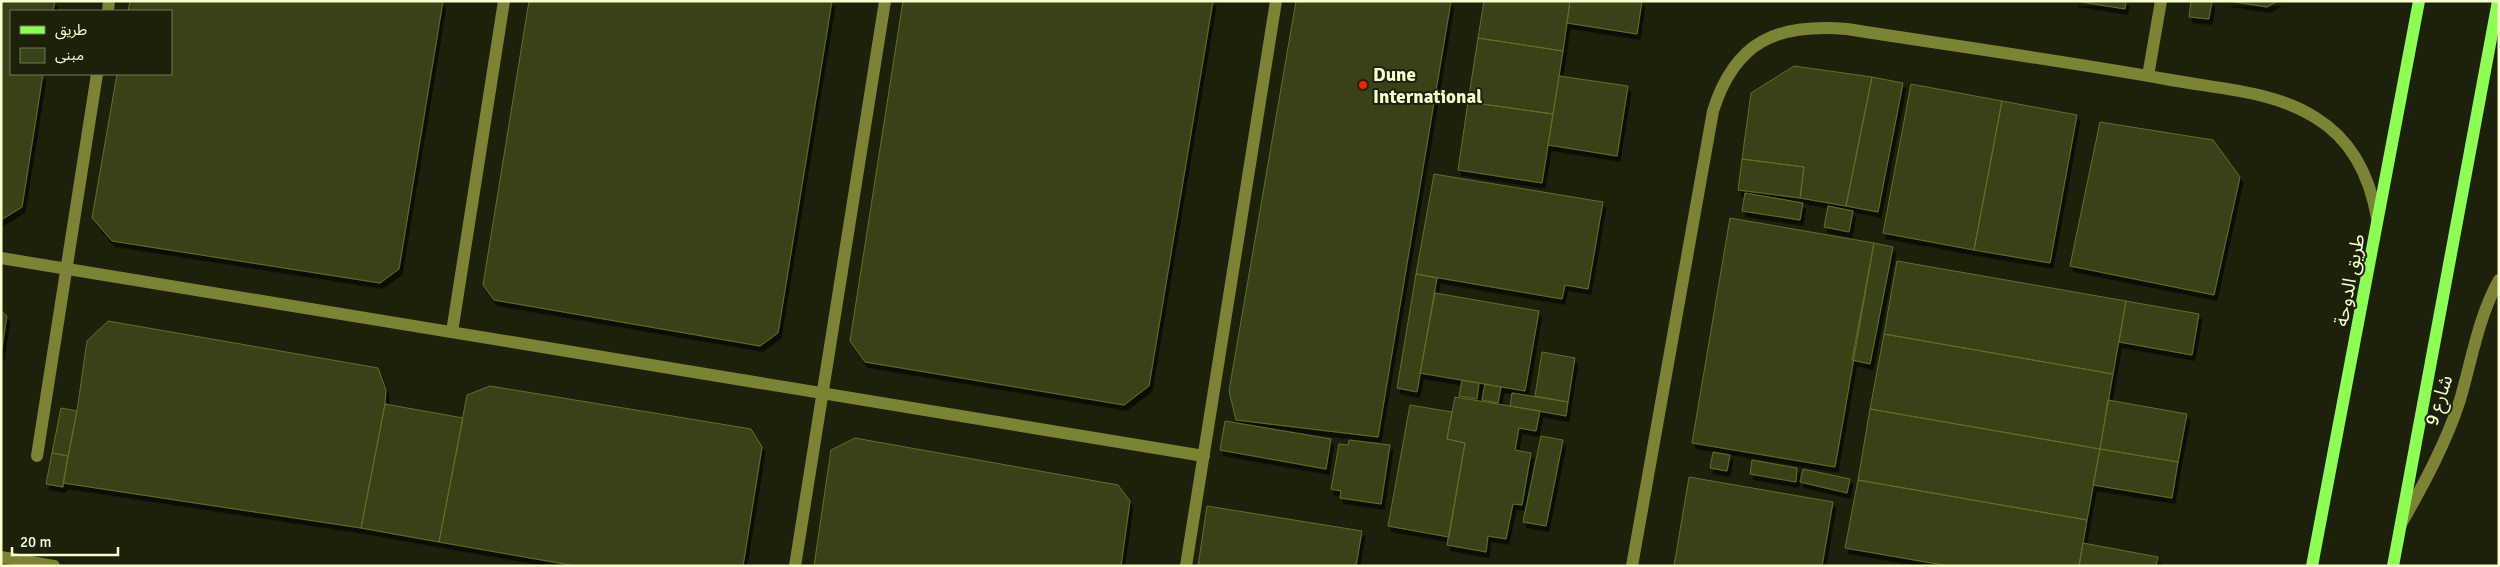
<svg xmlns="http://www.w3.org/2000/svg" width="2500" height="567" font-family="Signika,'Noto Sans Arabic',sans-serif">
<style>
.building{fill:#384317;stroke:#5f7027;filter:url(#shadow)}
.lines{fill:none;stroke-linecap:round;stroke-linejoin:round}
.minor{stroke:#7d8334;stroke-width:12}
.major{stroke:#8dff53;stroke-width:12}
.poi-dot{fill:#f72100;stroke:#1d210c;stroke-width:2}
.labels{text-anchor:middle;stroke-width:4;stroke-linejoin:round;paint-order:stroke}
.poi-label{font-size:19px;font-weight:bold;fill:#f7ffcc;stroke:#1d210c;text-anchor:start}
.street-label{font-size:19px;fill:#f7ffcc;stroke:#1d210c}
</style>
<defs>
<filter id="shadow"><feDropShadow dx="3" dy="5.5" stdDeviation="0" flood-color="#0009"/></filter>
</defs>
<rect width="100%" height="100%" fill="#1d210c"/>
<path class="building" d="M1,1H55L53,11H11V74H43L22,207L1,220Z
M130,1H443L399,269L380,283L112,241L92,218L117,74H171V11H128Z
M529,1H832L778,333L760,346L494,300L483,285Z
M903,1H1213L1149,386L1124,405L865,362L850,341Z
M1296,1H1451L1378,437L1236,420L1229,391Z
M1484,1H1570L1563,51L1478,38Z
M1570,1H1642L1637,34L1567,23Z
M2075,1H2126L2125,9Z
M2191,1H2212L2209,19L2189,17Z
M2228,1H2278L2267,7Z
M1478,38L1563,51L1553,114L1468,102Z
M1794,66L1872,77L1846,206L1800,198L1804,167L1742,159L1751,93Z
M1559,76L1628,86L1617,156L1548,145Z
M1872,77L1903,83L1878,212L1846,206Z
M1911,84L2002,101L1974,250L1883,233Z
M2002,101L2077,115L2050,263L1974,250Z
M1468,102L1553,114L1542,183L1458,170Z
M2100,122L2213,140L2240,177L2214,295L2070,266Z
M1742,159L1804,167L1800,198L1738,190Z
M1434,174L1603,202L1588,289L1565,285L1562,299L1416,274Z
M1745,193L1803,203L1800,220L1742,211Z
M1828,206L1853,211L1849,232L1824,227Z
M1730,218L1874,243L1835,467L1692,443Z
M1874,243L1893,247L1870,364L1852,360Z
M1897,261L2126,301L2113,374L1884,334Z
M1416,274L1437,278L1417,392L1397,388Z
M1435,293L1539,311L1525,391L1420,373Z
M2126,301L2199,314L2192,355L2119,342Z
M1,311L7,316L1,354Z
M108,321L378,368L386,390L385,404L361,528L63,483L77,411L87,341Z
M1884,334L2113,374L2100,449L1870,409Z
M1542,352L1575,358L1568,402L1535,396Z
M1462,380L1479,383L1477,399L1459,396Z
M1485,384L1501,387L1498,403L1482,400Z
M490,386L751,429L762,447L743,566H576L439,542L467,395Z
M1512,393L1568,402L1566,416L1510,406Z
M1455,397L1540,411L1536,431L1519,428L1515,450L1531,453L1522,505L1513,504L1506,539L1488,536L1486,552L1447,545L1465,443L1447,439Z
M2108,400L2187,414L2178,462L2100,449Z
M385,404L463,418L439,542L361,528Z
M1410,405L1452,412L1447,439L1465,443L1449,537L1388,526Z
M61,408L77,411L68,456L52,453Z
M1870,409L2100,449L2087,520L1858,480Z
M1225,421L1331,439L1326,469L1220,450Z
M1541,436L1563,440L1546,526L1523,522Z
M855,438L1118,485L1130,501L1121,566H814L831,450Z
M1349,440L1390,445L1381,504L1340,498L1341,491L1331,489L1339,444L1348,445Z
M2100,449L2178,462L2172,498L2093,485Z
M1713,452L1730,455L1727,471L1710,468Z
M52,453L68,456L63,487L46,484Z
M1752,460L1797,468L1796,482L1750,474Z
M1803,469L1850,479L1847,493L1800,482Z
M1689,477L1833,502L1822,566H1674Z
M1858,480L2087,520L2079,566H1949L1845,548Z
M1207,506L1362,531L1356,566H1198Z
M2083,543L2158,557L2156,566H2079Z"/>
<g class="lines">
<path class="minor" d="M108,11L109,1
M2148,76L2161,1
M1,258L1204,456
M452,332L504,1
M37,456L97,74
M2401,524C2424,484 2446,443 2460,400C2472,359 2478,318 2499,280
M1,557L54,566
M795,566L885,1
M1186,566L1276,1
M1632,566L1713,111C1735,41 1777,23 1847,29C1955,46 2064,61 2171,80C2220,89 2274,91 2316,118C2352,140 2370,178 2377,218"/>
<path class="major" d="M2312,566L2419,1
M2393,566L2498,1"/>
</g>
<circle class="poi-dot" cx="1363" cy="85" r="5"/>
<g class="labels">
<g class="poi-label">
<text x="1373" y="81">Dune<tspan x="1373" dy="22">International</tspan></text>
</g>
<g class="street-label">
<text transform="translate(2349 280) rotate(-79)" y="7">طريق الدوحة</text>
<text transform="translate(2438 400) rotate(-72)" y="7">شارع 9</text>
</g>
</g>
<rect width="2500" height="567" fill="none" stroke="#f7ffcc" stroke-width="5"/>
<rect x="10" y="10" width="162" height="65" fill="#1d210c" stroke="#747a59"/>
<rect x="20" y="26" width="25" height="8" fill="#8dff53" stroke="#747a59"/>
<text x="55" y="35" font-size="15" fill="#f7ffcc">طريق</text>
<rect x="20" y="48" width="25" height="15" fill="#384317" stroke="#747a59"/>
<text x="55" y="60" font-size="15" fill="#f7ffcc">مبنى</text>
<path d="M12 547v8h106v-8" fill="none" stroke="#f7ffcc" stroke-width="2.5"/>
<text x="20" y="547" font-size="15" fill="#f7ffcc" stroke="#1d210c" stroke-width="4" paint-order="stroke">20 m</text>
</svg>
